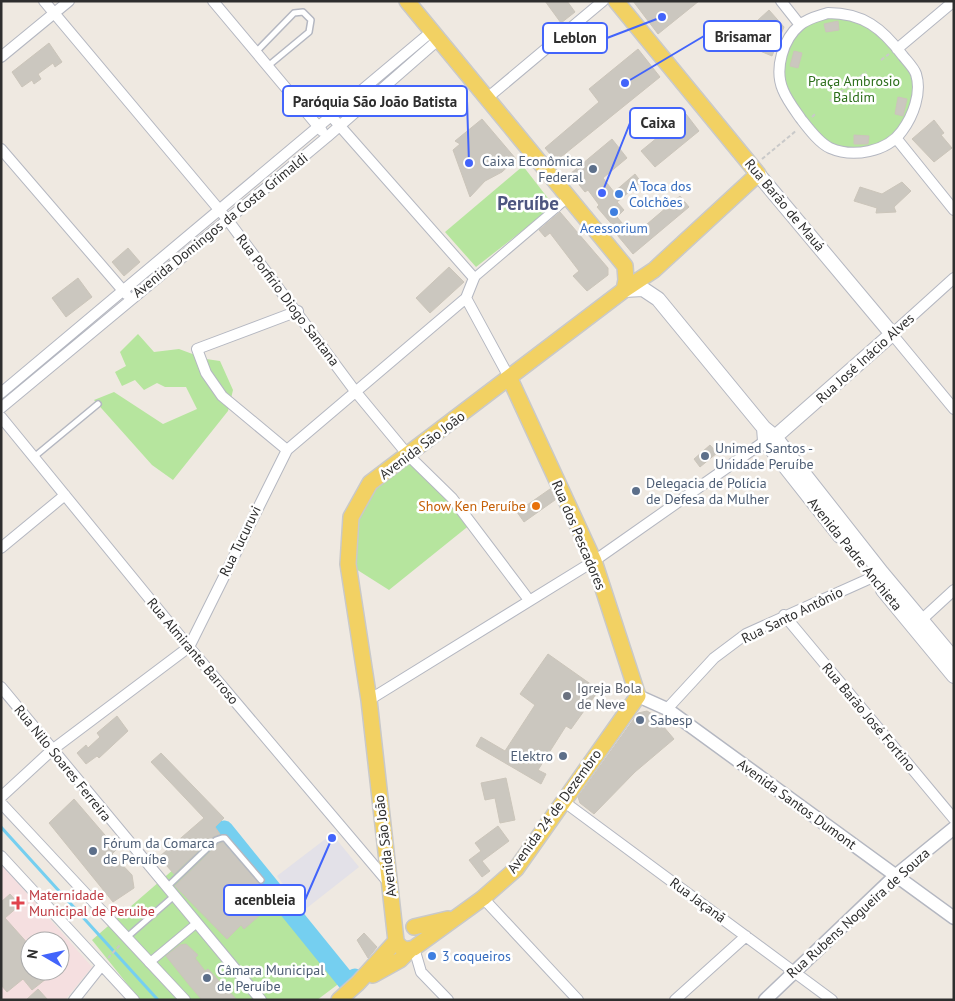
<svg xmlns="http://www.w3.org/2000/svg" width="955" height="1001" font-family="'PT Sans',sans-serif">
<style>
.industrial{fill:#e3e1e8}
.medical{fill:#f5dfe0;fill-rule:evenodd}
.green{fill:#b6e59e}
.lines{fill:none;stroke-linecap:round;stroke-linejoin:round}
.stream{stroke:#75cff0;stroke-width:3}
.river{stroke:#75cff0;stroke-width:19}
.building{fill:#cbc7bf;stroke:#cbc5ba}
.service-casing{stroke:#b4b7c1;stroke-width:8}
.pedestrian-casing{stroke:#b4b7c1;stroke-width:10}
.minor-casing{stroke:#b4b7c1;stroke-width:12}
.tertiary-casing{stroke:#b4b7c1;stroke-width:15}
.secondary-casing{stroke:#b4b7c1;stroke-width:16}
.primary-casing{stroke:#c9c9c9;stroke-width:18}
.path{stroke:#c9c9c9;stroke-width:2;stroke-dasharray:4 2.5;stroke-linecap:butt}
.service{stroke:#fff;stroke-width:5}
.pedestrian{stroke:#fff;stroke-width:8}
.minor{stroke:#fff;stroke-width:10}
.tertiary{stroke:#fff;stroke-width:12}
.secondary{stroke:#fff;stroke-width:14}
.primary{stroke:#f2d163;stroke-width:15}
.service-dot{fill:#5c6f8a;stroke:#fff;stroke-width:2}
.shop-dot{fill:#3f7fe0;stroke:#fff;stroke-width:2}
.food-dot{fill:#e8710a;stroke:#fff;stroke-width:2}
.worship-dot{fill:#6b7280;stroke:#fff;stroke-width:2}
.health-dot{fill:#e0444e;stroke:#fff;stroke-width:2}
.labels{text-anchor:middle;stroke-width:5;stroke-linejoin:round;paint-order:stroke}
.park-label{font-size:14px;fill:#2c6e1b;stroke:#fff}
.service-label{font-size:14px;fill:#4e5e75;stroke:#fff;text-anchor:start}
.shop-label{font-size:14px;fill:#366cbe;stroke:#fff;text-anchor:start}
.street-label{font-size:14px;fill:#2e2e2e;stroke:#fff}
.food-label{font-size:14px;fill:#c56008;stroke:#fff;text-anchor:end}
.worship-label{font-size:14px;fill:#5b616d;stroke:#fff;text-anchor:start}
.health-label{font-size:14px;fill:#be3a42;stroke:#fff;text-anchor:start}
.district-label{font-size:19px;font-weight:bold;fill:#4d5680;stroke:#fff}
.leader{fill:none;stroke:#4264fb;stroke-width:2}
.callout-dot{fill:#4264fb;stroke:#fff;stroke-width:2}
.callout{fill:#fff;stroke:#4264fb;stroke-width:2}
.callout-label{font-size:15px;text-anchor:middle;font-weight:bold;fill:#2e2e2e}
</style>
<rect width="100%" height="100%" fill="#efe9e1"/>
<path class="industrial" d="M332,834L359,867L303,911L277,876Z"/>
<path class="medical" d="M1,864L92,967L65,1000H1ZM30,941H60V971H30Z"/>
<path class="green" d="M829,16C834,16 842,15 848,17C870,23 902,53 911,74C916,85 914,105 908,115C893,140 860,160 831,144C821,139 811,126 805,117C798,108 791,99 786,88C777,65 789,35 811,23C816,20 823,18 829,16Z
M523,166L554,206L476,267L445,232Z
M138,334L154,352L179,349L206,359L220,361L233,390L228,411L173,480L152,465L94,400L114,392L163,424L197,409L186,387H165L157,383L144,390L135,380L122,386L115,372L126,366L120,352Z
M408,455L471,524L389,590L348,564L351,517L370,483Z
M227,823L345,979L317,1000H140L92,940Z"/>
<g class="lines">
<path class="stream" d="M1,827L158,1000"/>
<path class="river" d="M224,830L348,983L355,978"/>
</g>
<path class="building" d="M545,1H567L575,12L561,23Z
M633,1H699L658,34Z
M769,10L784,27L772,56L741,43L745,32Z
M838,21L839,30L826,32L824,24Z
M49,43L62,62L55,67L53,63L38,74L41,79L34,84L32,80L22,87L12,72Z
M638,49L660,77L556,161L545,148L599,102L589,89Z
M794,51L802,53L798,68L790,66Z
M898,97L907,99L903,116L895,114Z
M686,114L699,131L655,167L641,151Z
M482,119L516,159L502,172L485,181L470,197L453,150L460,144L455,141Z
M934,120L944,133L941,135L952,148L934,162L912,139Z
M854,135L869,136L868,144H854Z
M612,139L627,158L603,178L614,192L635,174L641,182L617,202L624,210L617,217L633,236L680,196L689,207L633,254L613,230L615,228L597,207L599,205L588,190L585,192L570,174Z
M902,182L911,191L894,207L896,212L876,213L877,208L854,201L860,187L882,194Z
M560,212L608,268V275L587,291L573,276L579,271L550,233L545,237L539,230Z
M128,248L140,262L124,276L112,262Z
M449,267L464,282L430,313L416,298Z
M78,278L92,297L66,317L52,298Z
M710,445L717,453L700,467L694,459Z
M550,489L555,500L524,522L517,512Z
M548,654L599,690L571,729L566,726L538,770L546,774L541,784L476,746L481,737L505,751L535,705L520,694Z
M647,711L666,722L663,726L674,739L635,772L594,814L580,803L578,797L638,713Z
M117,716L128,731L99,758L97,756L86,764L77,753L86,745L88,748L100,737L97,733Z
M161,753L224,818L215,827L220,834L213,837L174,874L159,857L204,818L151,762Z
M506,778L515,820L500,823L495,798L485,800L481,783Z
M74,799L117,849L112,854L132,875L134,888L113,902L49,823Z
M498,826L509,841L482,861L490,871L482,877L469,860L481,851L475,843Z
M223,842L275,902L244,929L241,925L227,939L175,886L218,844Z
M10,894L20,905L5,918L30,946V971H56L32,990L23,979L7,992L1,985V902Z
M364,933L377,947L368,958L357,940Z
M186,944L198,955L195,958L205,971L208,969L237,1000H202L190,986L166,956L180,945Z
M38,989L48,1000H26Z"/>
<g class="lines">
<g class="service-casing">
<path id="service" d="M256,52L294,13L303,12L311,20L309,32L268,66
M34,457L98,404
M167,887L216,840L222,838H225L261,880
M126,938L174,896"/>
</g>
<g class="pedestrian-casing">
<path id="pedestrian" d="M474,278L568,198
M149,963L197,923"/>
</g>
<g class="minor-casing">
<path id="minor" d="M44,1L227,219L355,391L408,455L452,498L529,600
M213,1L322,131
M781,1L800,25
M828,13C863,13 882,28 903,56C907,61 914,68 916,74C922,93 913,116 902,131C887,152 853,158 830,148C819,143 808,128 801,119C794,109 787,100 783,90C774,69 783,39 800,25C808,18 819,16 828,13Z
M897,49L954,1
M1,57L69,1
M486,99L603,1
M896,138L954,210
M1,149L126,294
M954,278L892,334L954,409
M466,298L510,379
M1,393L431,32
M1,408L327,137L438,40
M1,417L189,647L388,882
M287,450L222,396L206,373L197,349L298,311
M1,548L65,495
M784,615L954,819
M918,623L954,590
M1,687L261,1000
M369,700L594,561L765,441L772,439
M667,709L714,658L746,634L882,573
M1,797L52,750L189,647L287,450L466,298L474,278L331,116
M563,801L832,1000
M1,803L185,1000
M1,856L134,1000
M483,898L578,1000
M414,948L421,972L448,1000
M74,1000L101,966
M675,1000L746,936"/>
</g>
<g class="tertiary-casing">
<path id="tertiary" d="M638,696L667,709L954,918
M765,1000L895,876L954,828"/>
</g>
<g class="secondary-casing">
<path id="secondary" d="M758,174L892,334L775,437
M624,290L643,289L658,299L764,428L775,437L882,573L954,659
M764,428L765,441L840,536
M883,590L954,676"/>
</g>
<g class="primary-casing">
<path id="primary" d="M407,1L625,266L626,280L624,290
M510,379L594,561L638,696L516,869L483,898L414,948C406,951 400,949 396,941L369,700L348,564L351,517L370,483L624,290L654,270L758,174L616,1
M414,927L448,919
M373,975L400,960L410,950
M339,1000L358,983L396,941"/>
</g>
<path class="path" d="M881,60L889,54
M830,101L866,72
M812,117L816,113
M762,159L797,130
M108,958L120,945"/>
<use href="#service" class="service"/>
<use href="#pedestrian" class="pedestrian"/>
<use href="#minor" class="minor"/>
<use href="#tertiary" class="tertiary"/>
<use href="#secondary" class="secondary"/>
<use href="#primary" class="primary"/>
</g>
<g class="service-dot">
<circle cx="593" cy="169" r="5"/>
<circle cx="705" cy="456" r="5"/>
<circle cx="636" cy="491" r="5"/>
<circle cx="640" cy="720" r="5"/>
<circle cx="563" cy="756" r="5"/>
<circle cx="93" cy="851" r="5"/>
<circle cx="207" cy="978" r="5"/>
</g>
<g class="shop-dot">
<circle cx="619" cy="194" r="5"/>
<circle cx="614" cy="212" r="5"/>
<circle cx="432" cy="956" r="5"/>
</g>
<circle class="food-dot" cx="536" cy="506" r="5"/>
<circle class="worship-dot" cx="567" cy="696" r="5"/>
<path class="health-dot" d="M15.5 895.5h5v5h5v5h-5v5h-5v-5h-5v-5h5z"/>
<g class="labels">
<g class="park-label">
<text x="854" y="86">Praça Ambrosio<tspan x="854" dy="16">Baldim</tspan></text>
</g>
<g class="service-label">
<text x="583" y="166" text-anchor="end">Caixa Econômica<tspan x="583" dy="16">Federal</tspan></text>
<text x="715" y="453">Unimed Santos -<tspan x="715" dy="16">Unidade Peruíbe</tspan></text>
<text x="646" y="488">Delegacia de Polícia<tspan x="646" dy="16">de Defesa da Mulher</tspan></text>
<text x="650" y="725">Sabesp</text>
<text x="553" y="761" text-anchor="end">Elektro</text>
<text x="103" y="848">Fórum da Comarca<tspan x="103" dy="16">de Peruíbe</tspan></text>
<text x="217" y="975">Câmara Municipal<tspan x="217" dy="16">de Peruíbe</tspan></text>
</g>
<g class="shop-label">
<text x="629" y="191">A Toca dos<tspan x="629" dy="16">Colchões</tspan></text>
<text x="614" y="233" text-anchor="middle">Acessorium</text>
<text x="442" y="961">3 coqueiros</text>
</g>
<g class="street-label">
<text transform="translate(785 205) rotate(50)" y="5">Rua Barão de Mauá</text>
<text transform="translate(220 225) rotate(-39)" y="5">Avenida Domingos da Costa Grimaldi</text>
<text transform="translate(288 300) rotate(53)" y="5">Rua Porfirio Diogo Santana</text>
<text transform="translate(865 358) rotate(-42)" y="5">Rua José Inácio Alves</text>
<text transform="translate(422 445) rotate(-37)" y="5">Avenida São João</text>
<text transform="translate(579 535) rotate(67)" y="5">Rua dos Pescadores</text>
<text transform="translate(240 541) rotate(-64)" y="5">Rua Tucuruvi</text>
<text transform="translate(855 554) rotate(51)" y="5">Avenida Padre Anchieta</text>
<text transform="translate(792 615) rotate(-26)" y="5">Rua Santo Antônio</text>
<text transform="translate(193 651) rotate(50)" y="5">Rua Almirante Barroso</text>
<text transform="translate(869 717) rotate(50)" y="5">Rua Barão José Fortino</text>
<text transform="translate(63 763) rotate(51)" y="5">Rua Nilo Soares Ferreira</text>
<text transform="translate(797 804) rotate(36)" y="5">Avenida Santos Dumont</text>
<text transform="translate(554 811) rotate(-54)" y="5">Avenida 24 de Dezembro</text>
<text transform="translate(385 846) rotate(-97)" y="5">Avenida São João</text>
<text transform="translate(698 900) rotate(36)" y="5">Rua Jaçanã</text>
<text transform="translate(858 913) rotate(-42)" y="5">Rua Rubens Nogueira de Souza</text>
</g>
<g class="food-label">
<text x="526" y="511">Show Ken Peruíbe</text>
</g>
<g class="worship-label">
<text x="577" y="693">Igreja Bola<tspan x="577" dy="16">de Neve</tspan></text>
</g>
<g class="health-label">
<text x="29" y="900">Maternidade<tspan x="29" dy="16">Municipal de Peruibe</tspan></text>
</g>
<g class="district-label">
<text x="528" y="210">Peruíbe</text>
</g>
</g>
<path class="leader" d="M625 83L704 36M662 17L607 38M469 163L467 101M602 193L630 123M332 838L305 900"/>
<g class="callout-dot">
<circle cx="625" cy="83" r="5"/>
<circle cx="662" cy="17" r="5"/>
<circle cx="469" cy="163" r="5"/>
<circle cx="602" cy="193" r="5"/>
<circle cx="332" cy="838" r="5"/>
</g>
<g class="callout">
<rect x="704" y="21" width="77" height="30" rx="5"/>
<rect x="543" y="23" width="64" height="30" rx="5"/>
<rect x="283" y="86" width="184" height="30" rx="5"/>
<rect x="630" y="108" width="55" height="30" rx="5"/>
<rect x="224" y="885" width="81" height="30" rx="5"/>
</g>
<g class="callout-label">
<text x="743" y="42">Brisamar</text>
<text x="575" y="43">Leblon</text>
<text x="375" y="107">Paróquia São João Batista</text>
<text x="658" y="128">Caixa</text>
<text x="265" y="905">acenbleia</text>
</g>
<rect width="955" height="1001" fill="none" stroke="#2e2e2e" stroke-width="5"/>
<g transform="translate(45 956) rotate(279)"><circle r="24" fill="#ffffff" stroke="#ababab"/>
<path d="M0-4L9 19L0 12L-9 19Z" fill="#4264fb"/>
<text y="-8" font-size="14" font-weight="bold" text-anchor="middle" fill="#2e2e2e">N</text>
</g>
</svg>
